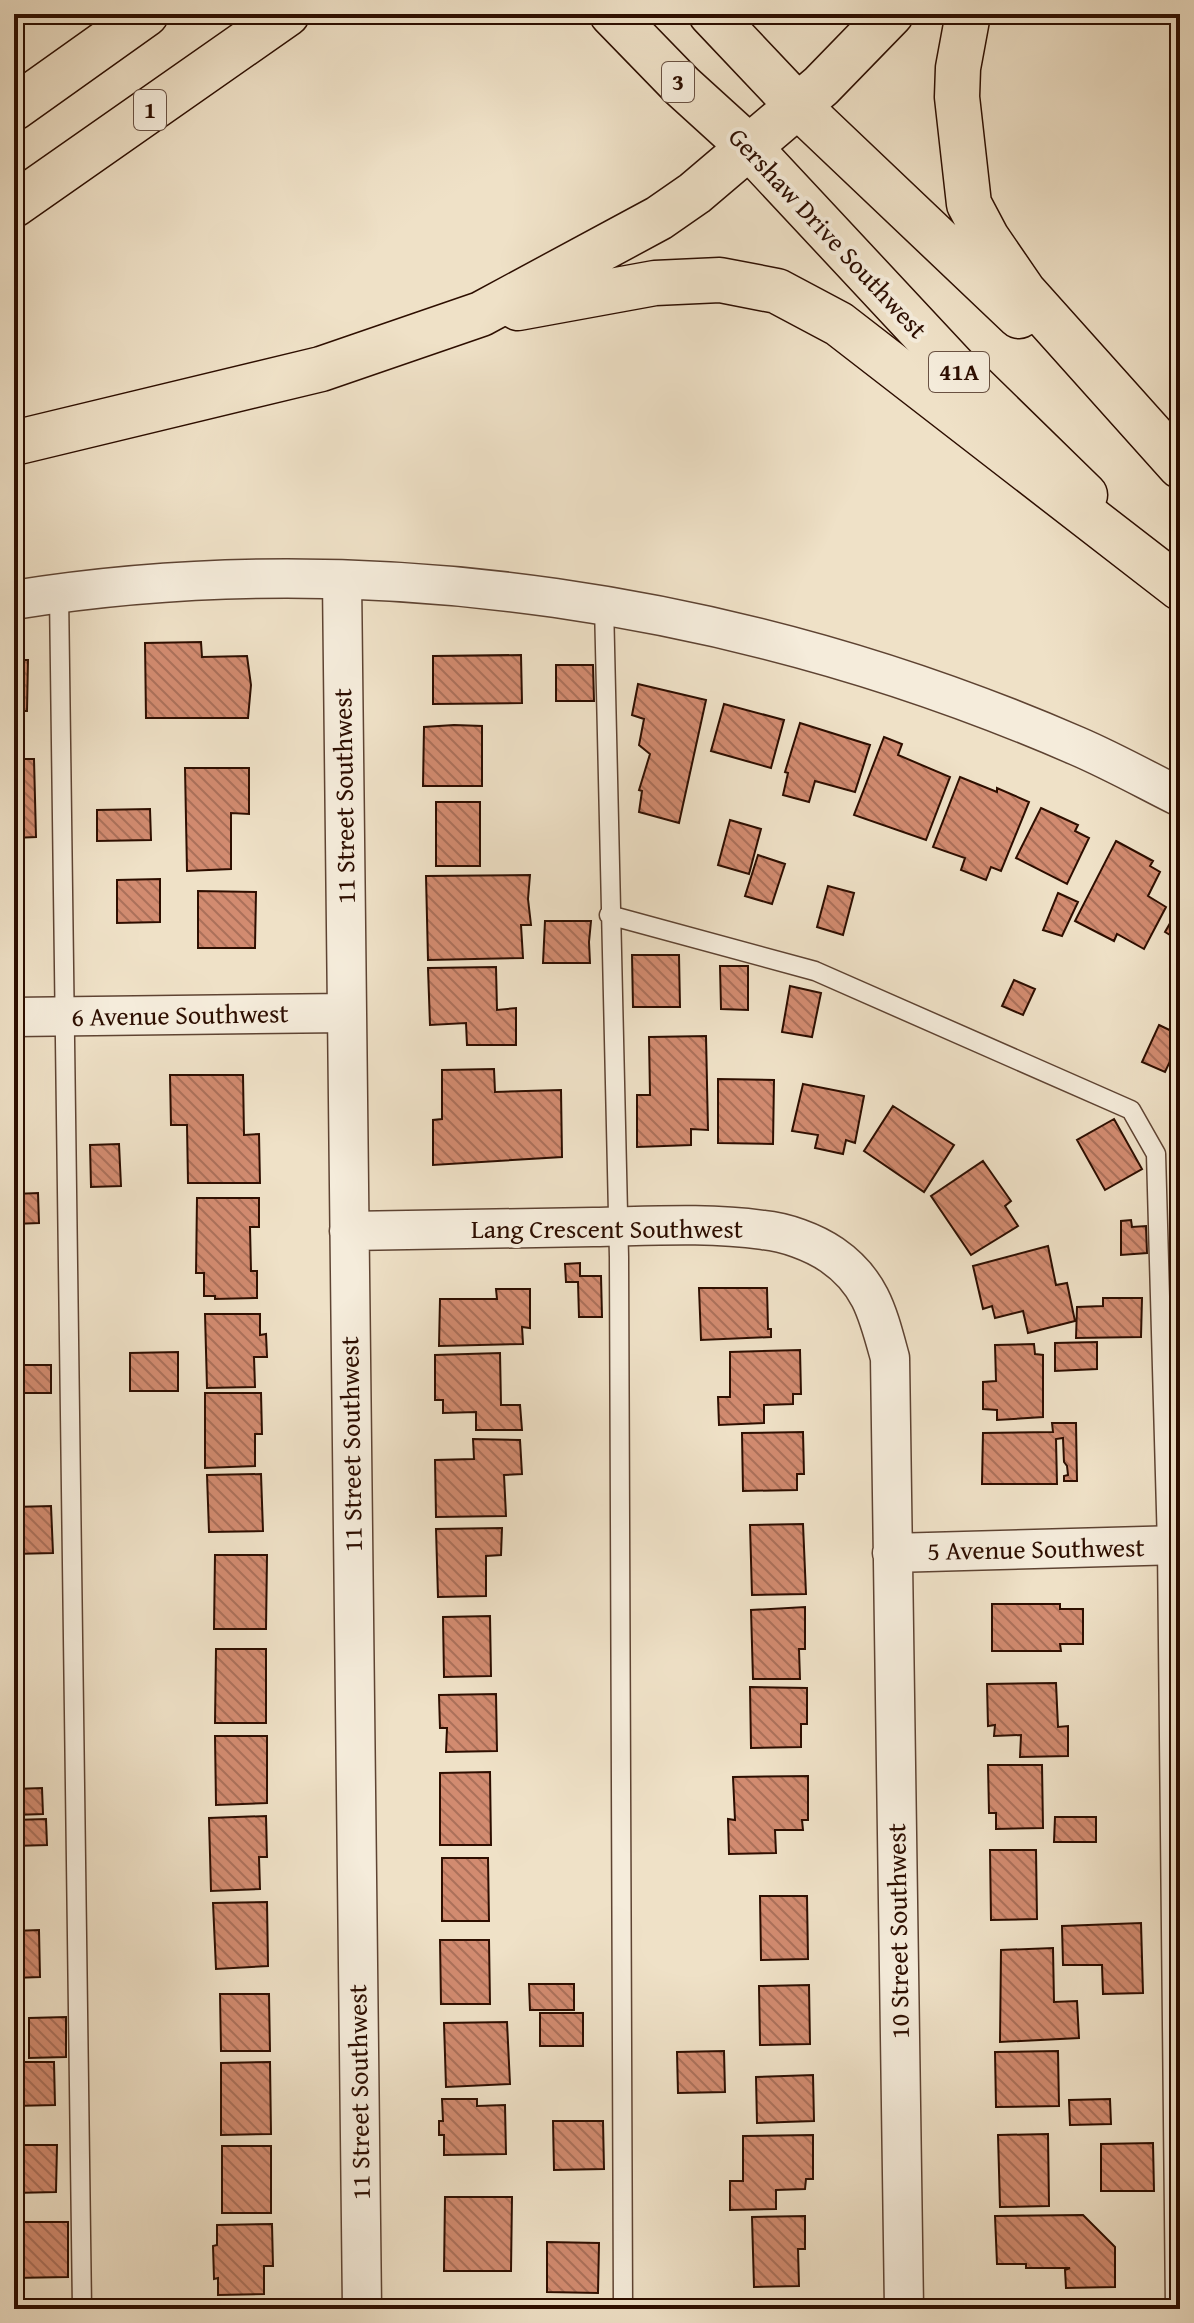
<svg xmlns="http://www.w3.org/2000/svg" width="1194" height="2323" font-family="'Gentium Book Plus',serif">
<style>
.building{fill:url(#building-back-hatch);stroke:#2d0e00;stroke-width:2}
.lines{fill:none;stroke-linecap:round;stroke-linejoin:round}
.service-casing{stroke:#5e4332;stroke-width:21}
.minor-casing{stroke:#5e4332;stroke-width:41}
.primary-casing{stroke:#2d0e00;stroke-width:47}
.trunk-casing{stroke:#2d0e00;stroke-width:47}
.service{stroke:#f5ecdb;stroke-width:18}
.minor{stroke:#f5ecdb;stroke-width:38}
.primary{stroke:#efe1c7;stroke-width:44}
.trunk{stroke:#efe1c7;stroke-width:44}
.labels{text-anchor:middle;stroke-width:8;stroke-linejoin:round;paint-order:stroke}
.shield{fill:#f5ecdb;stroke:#695142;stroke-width:2}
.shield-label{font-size:24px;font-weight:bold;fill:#2d0e00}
.street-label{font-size:26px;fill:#2d0e00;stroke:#f5ecdb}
</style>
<defs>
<pattern id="building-back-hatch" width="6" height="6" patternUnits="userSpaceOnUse" patternTransform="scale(2)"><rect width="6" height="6" fill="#d28b70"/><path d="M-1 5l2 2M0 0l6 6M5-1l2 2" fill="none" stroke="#ab705a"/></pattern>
</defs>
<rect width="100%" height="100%" fill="#efe1c7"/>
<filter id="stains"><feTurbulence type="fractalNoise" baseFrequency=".0025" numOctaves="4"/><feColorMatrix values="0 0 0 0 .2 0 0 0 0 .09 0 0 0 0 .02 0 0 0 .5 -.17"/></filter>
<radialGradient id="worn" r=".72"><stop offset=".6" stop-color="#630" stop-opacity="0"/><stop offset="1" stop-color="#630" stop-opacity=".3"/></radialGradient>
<path class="building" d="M201,642L202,657L247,656L251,685L248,718H146L145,643Z
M521,655L522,703L433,704V656Z
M14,660H28L27,711H14Z
M556,665H593L594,701H556Z
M638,684L706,700L679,823L639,812L642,791L639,790L650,754L639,745L644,719L632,715Z
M724,704L784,720L771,768L711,751Z
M800,723L870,745L855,792L815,781L809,802L783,795L788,773L785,772Z
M454,725L482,726V786H423L424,727Z
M884,737L902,744L898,755L950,777L926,840L854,815Z
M14,759H34L36,837L14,838Z
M185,768H249V814L231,813V869L187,871Z
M960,777L997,792V788L1029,802L1001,871L991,867L986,880L961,870L965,858L933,847Z
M436,802H480V866H436Z
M1041,808L1078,825L1075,831L1089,838L1067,884L1016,858Z
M150,809L151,840L97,841V810Z
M730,820L761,829L749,874L718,865Z
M1116,841L1153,861L1150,866L1160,872L1148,896L1166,907L1144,949L1117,934L1114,941L1075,921Z
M758,855L785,864L772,904L745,896Z
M530,875L528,899L531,925H521L523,958L428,960L426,876Z
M160,879V922L117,923V880Z
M828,886L854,893L843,935L817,927Z
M198,891L256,892L255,948H198Z
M1058,893L1078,902L1062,936L1043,930Z
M1180,906V941L1165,932Z
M545,921H591L589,942L590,963H543Z
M632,955H679L680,1007H633Z
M720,966H748V1010L721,1009Z
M496,967L497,1010L516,1008V1045H467L466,1023L430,1025L428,968Z
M1014,980L1035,989L1023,1015L1002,1006Z
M790,986L821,993L812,1037L782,1032Z
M1159,1025L1180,1035V1040L1165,1072L1142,1062Z
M706,1036L708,1130L691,1129V1145L637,1147V1095H650L649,1037Z
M494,1069L495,1092L561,1090L562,1157L433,1165V1120L442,1119V1070Z
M170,1075H243L244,1135L259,1134L260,1183H188L187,1125H171Z
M718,1079L774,1080L773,1144L718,1143Z
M803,1084L864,1096L855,1143L846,1140L843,1154L815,1148L818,1135L792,1131Z
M893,1106L954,1145L924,1192L864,1151Z
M1114,1119L1142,1169L1105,1190L1077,1140Z
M119,1144L121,1186L91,1187L90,1145Z
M983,1161L1011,1201L1005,1206L1018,1226L971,1255L931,1196Z
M38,1193L39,1223L14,1224V1194Z
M197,1198H259V1227H250L251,1271H257V1298L215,1299V1296H204V1273H196Z
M1131,1220L1132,1227L1146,1226L1147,1253L1121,1255V1221Z
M1048,1246L1056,1285L1067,1283L1075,1321L1028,1333L1023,1311L995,1318L992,1306L983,1309L973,1266Z
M580,1263V1276H601L602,1317H579L578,1282H566L565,1264Z
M699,1288H767L768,1329H771V1337L701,1340Z
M496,1289H530V1328L522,1327L523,1344L439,1346L440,1299H497Z
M1103,1298H1142L1141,1337L1076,1338L1077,1307L1103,1306Z
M205,1314H260V1335L266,1334L267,1357H254L255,1387L207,1388Z
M1097,1342V1369L1055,1371V1343Z
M1034,1344L1035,1354L1043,1355V1417L997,1420V1410L983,1409V1382L996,1381L995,1345Z
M800,1350L801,1394H793V1404L764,1405V1423L719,1425L718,1397H730V1352Z
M178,1352V1391H130V1353Z
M500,1353L501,1405H520L522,1430H476V1412L443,1413V1400H435V1355Z
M14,1365H51V1393H14Z
M205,1393H261L262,1434H255V1466L205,1468Z
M1052,1423H1076L1077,1481H1064V1476L1068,1475L1067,1466L1064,1462L1063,1438L1056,1439L1057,1484H982L983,1433L1053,1432Z
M803,1432L804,1474H797V1490L743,1491L742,1433Z
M473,1439L520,1440L522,1474L504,1475L506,1516L436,1517L435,1460L474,1459Z
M261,1474L263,1531L209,1532L207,1475Z
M51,1506L53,1553L14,1554V1507Z
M803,1524L806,1594L752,1595L750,1525Z
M502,1528L501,1555L486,1556V1596L438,1597L436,1529Z
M215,1555H267L266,1629H214Z
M992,1604H1060V1609H1083V1644H1060L1061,1651H992Z
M805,1607V1649H799L800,1679H753L751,1610Z
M490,1616L491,1676L444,1677L443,1617Z
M216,1649H266V1723H215Z
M1056,1683L1058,1727L1068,1726V1756L1020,1757L1021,1735L994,1736L995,1725L988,1726L987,1684Z
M750,1687L807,1688V1724H801V1747L751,1748Z
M496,1694L497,1751L446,1752L447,1728H440L439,1695Z
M215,1736H267V1803L216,1805Z
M988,1765H1042L1043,1828L996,1829V1813H989Z
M490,1772L491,1845H440V1773Z
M808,1776V1820H802L803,1830H775L776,1853L729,1854L728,1819L735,1820L733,1777Z
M42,1788L43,1814L14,1815V1789Z
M266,1816L267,1857H259L260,1889L211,1891L209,1818Z
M1055,1817H1096V1842H1054Z
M46,1819L47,1845L14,1846V1820Z
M990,1850H1036L1037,1919L991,1920Z
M442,1858H488L489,1921H442Z
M760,1896H807L808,1959L761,1960Z
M267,1902L268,1966L216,1969L213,1903Z
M1141,1923L1143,1993L1103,1994L1102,1965H1063L1062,1926Z
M39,1930L40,1977L14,1978V1931Z
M440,1940H489L490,2004H441Z
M1053,1948L1054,2002L1077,2001L1079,2038L1000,2042L1001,1950Z
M529,1984H574V2010H530Z
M809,1985L810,2044L760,2045L759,1986Z
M220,1994H269L270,2051H221Z
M540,2013H583V2046H540Z
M66,2017V2057L29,2058V2018Z
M507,2022L510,2084L446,2087L444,2023Z
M724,2051L725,2092L678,2093L677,2052Z
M1058,2051L1059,2106L996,2107L995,2052Z
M14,2062H54L55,2105L14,2106Z
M270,2062L271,2134L221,2135V2063Z
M813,2075L814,2121L757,2123L756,2077Z
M442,2099H477V2106L505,2105L506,2154L444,2155V2135H439V2121H443Z
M1110,2099L1111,2124L1070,2125L1069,2100Z
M553,2121H603L604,2169L554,2170Z
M1048,2134L1049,2206L1000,2207L998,2135Z
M813,2135V2179H806L805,2189L776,2190V2209L730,2210V2181H743V2136Z
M1153,2143L1154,2191H1101V2144Z
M14,2145H57L56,2192L14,2193Z
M222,2146H271V2213H222Z
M445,2197H512L511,2271H444Z
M1083,2215L1115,2247V2287L1066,2288L1065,2270L1070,2268H1026V2264H997L995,2216Z
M805,2216V2249H798L799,2286L754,2287L752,2217Z
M14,2222H68V2277L14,2278Z
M272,2224L273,2266H264V2294L218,2295V2278L214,2279L213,2246L217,2245V2225Z
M547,2242L599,2243L598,2293L547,2292Z"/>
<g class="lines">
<g class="service-casing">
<path id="service" d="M59,593L82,2309
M604,604L619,1257L623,2309
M609,915L815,971L1131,1110L1156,1154L1167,1546L1175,2309"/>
</g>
<g class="minor-casing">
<path id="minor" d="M342,580L362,2309
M14,600C370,543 748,603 1077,746C1112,761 1146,780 1180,797
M14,1017L347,1013
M349,1231C430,1230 511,1228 593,1227C649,1226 708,1222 763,1230C785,1232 813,1242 832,1255C871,1282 878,1314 890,1358L904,2309
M892,1553L1180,1545"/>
</g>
<g class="primary-casing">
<path id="primary" d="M968,14L958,68L957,97L969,204L987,238L1024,292L1180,466
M798,106L1019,316
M748,146L958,371L1085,495"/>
</g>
<g class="trunk-casing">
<path id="trunk" d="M612,14L682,86L748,146
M711,14L798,106
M14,108L146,14
M14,205L287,14
M518,308L655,283L720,280L777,291L839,324L1180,588
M14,443L321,369L481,314L659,218L695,193L821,86L891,14"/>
</g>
<use href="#service" class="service"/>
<use href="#minor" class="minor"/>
<use href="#primary" class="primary"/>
<use href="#trunk" class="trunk"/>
</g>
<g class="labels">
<g class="shield">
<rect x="662" y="62" width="32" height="40" rx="6"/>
<rect x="134" y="90" width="32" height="40" rx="6"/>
<rect x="929" y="352" width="60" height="40" rx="6"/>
</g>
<g class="shield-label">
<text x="678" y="90">3</text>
<text x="150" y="118">1</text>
<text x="959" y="380">41A</text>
</g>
<g class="street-label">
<text transform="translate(828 233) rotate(47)" y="9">Gershaw Drive Southwest</text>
<text transform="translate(344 796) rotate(-91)" y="9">11 Street Southwest</text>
<text transform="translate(180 1015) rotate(-1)" y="9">6 Avenue Southwest</text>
<text x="607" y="1238">Lang Crescent Southwest</text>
<text transform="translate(351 1444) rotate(-91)" y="9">11 Street Southwest</text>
<text transform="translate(1036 1549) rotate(-1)" y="9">5 Avenue Southwest</text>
<text transform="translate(898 1931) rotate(-91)" y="9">10 Street Southwest</text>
<text transform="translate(359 2092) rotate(-91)" y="9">11 Street Southwest</text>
</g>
</g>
<rect width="1194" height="2323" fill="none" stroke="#efe1c7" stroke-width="48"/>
<rect x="16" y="16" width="1162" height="2291" fill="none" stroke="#2d0e00" stroke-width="4"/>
<rect x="24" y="24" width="1146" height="2275" fill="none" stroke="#2d0e00" stroke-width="2"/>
<rect width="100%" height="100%" filter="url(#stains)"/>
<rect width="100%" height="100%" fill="url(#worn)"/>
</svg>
